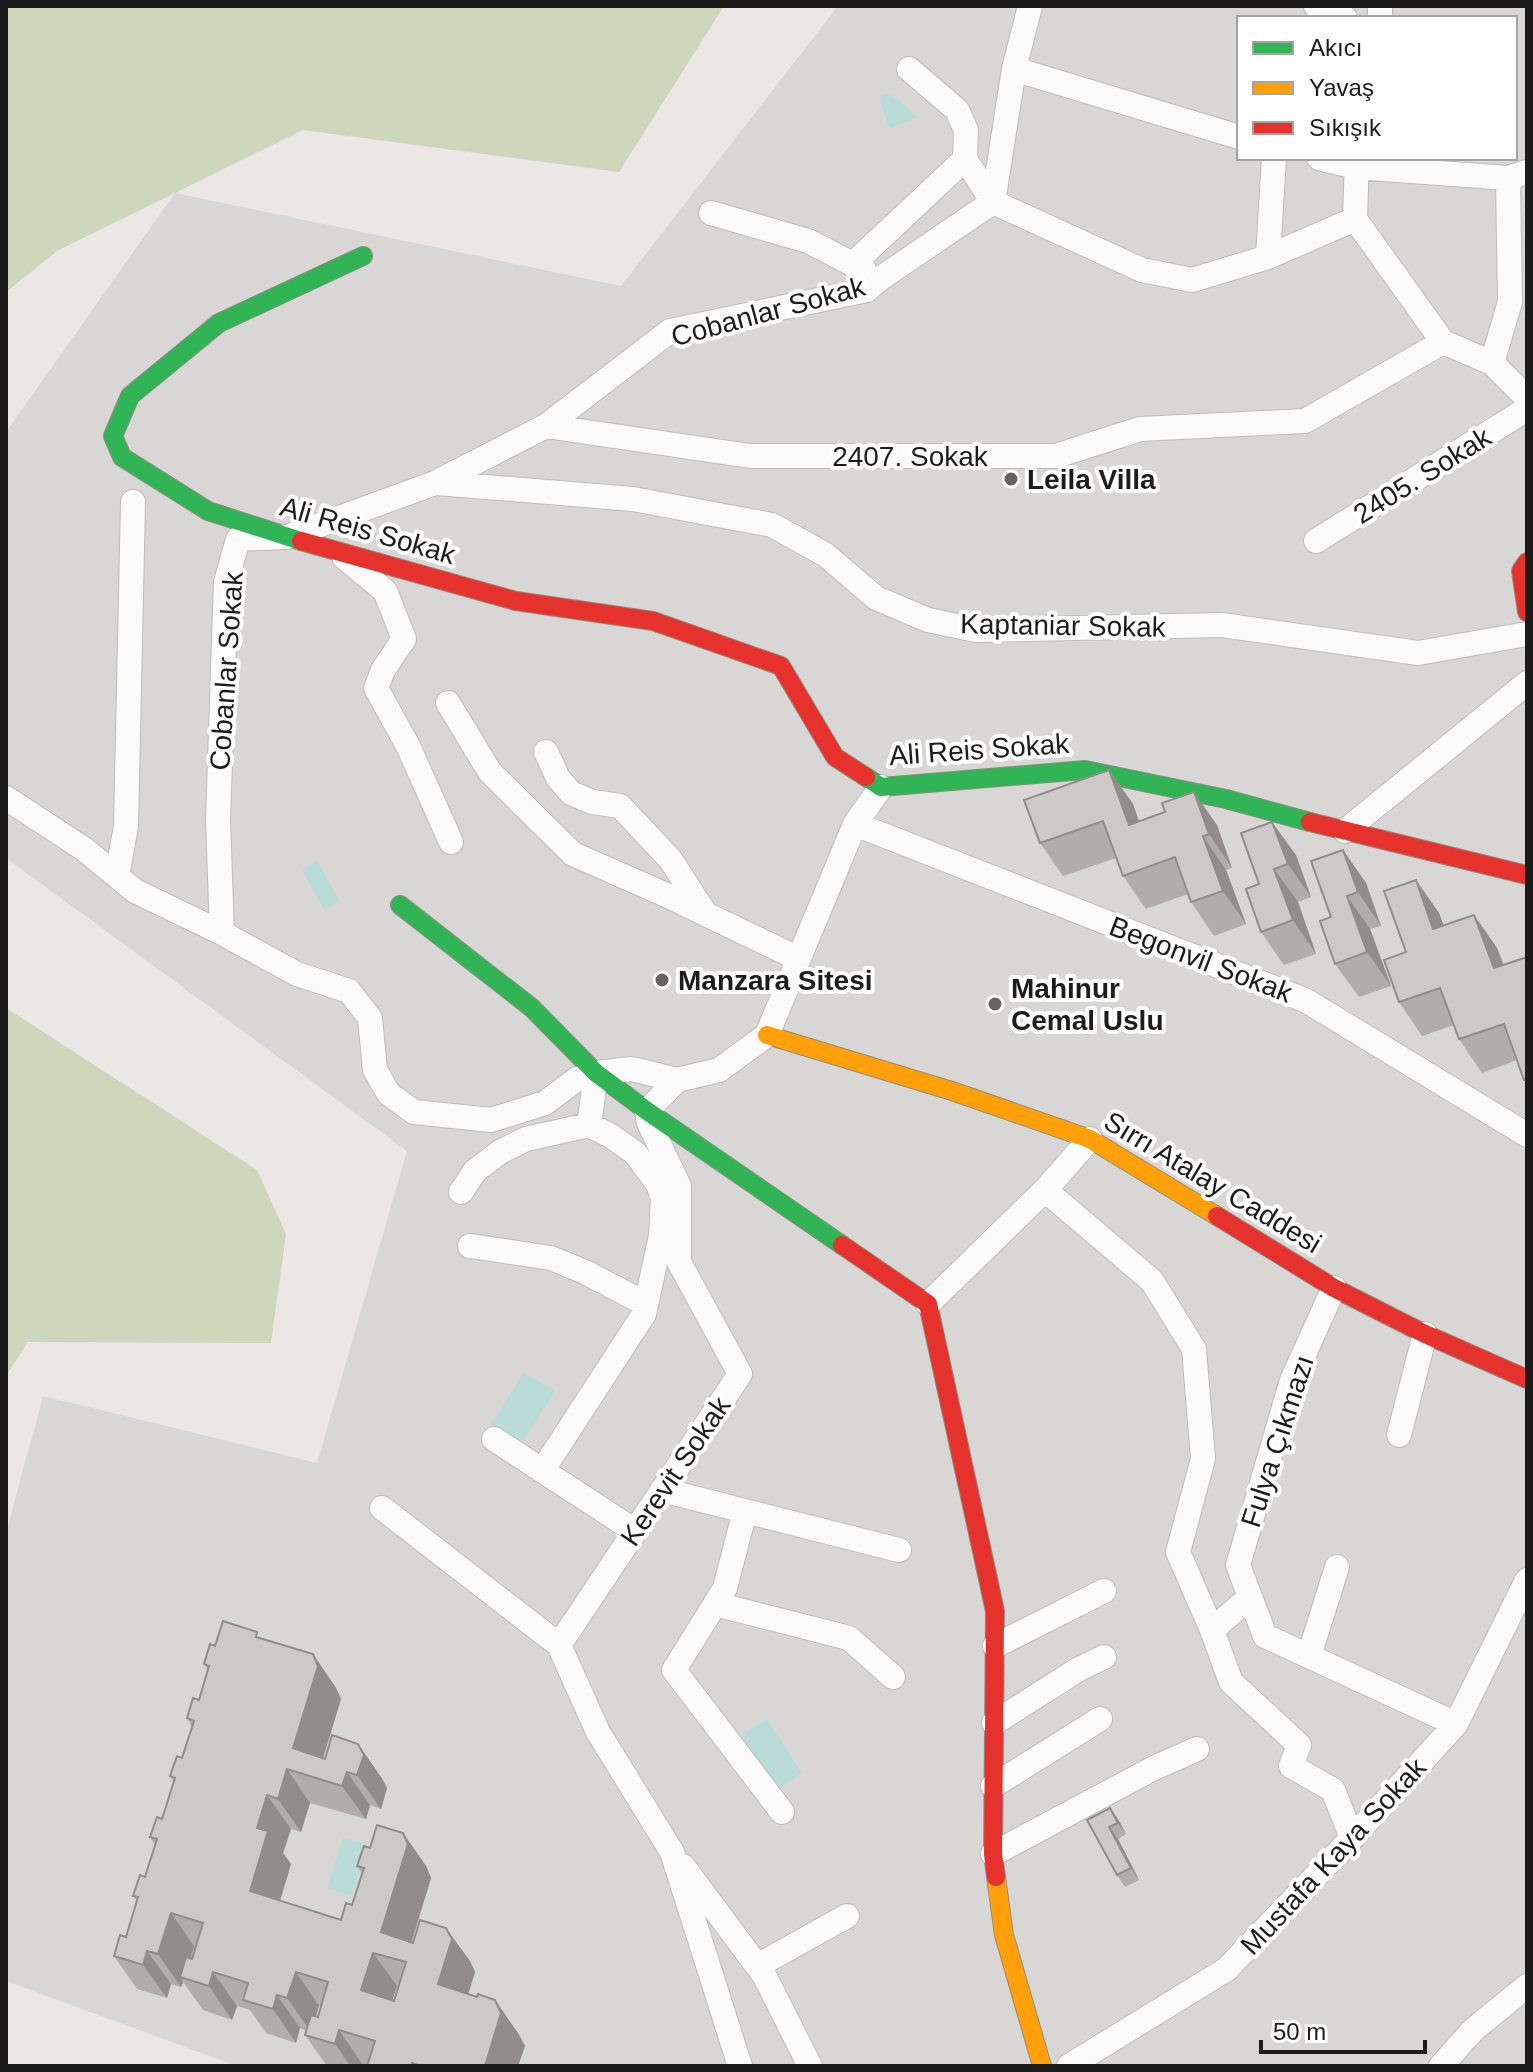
<svg xmlns="http://www.w3.org/2000/svg" width="1533" height="2072" font-family="Helvetica,sans-serif">
<style>
.residential{fill:#d9d7d6;fill-rule:evenodd}
.forest{fill:#ced6bc}
.water{fill:#badcd8}
.lines{fill:none;stroke-linecap:round;stroke-linejoin:round}
.street-casing{stroke:#bdbcbb;stroke-width:26}
.fast-casing{stroke:#938d7f;stroke-width:20}
.slow-casing{stroke:#938d7f;stroke-width:20}
.jam-casing{stroke:#938d7f;stroke-width:20}
.street{stroke:#fcfbfb;stroke-width:24}
.fast{stroke:#30b455;stroke-width:18}
.slow{stroke:#ff9f0a;stroke-width:18}
.jam{stroke:#e5322d;stroke-width:18}
.wall{fill:#b0adac;fill-rule:evenodd}
.shaded-wall{fill:#908d8c}
.building{fill:#cdc9c8;stroke:#908d8c;stroke-width:2;fill-rule:evenodd}
.poi-dot{fill:#646362;stroke:#fff;stroke-width:3}
.labels{text-anchor:middle;stroke-width:8;stroke-linejoin:round;paint-order:stroke}
.street-label{font-size:28px;fill:#1c1c1c;stroke:#fff}
.poi-label{font-size:28px;font-weight:bold;fill:#1c1c1c;stroke:#fff;text-anchor:start}
</style>
<rect width="100%" height="100%" fill="#eae7e5"/>
<path class="residential" d="M838,6H1527V2066H237L6,1981V1533L43,1396L317,1463L407,1151L6,858V432L175,193L621,286ZM1239,18H1515V158H1239Z"/>
<path class="forest" d="M6,6H724L619,172L303,130L57,251L6,292Z
M6,1008L257,1170L286,1234L271,1343L28,1342L6,1376Z"/>
<path class="water" d="M886,93L900,101L917,117L889,129L879,98Z
M317,861L340,901L324,910L302,870Z
M524,1372L555,1391L522,1443L491,1424Z
M767,1719L802,1773L777,1790L741,1735Z
M343,1838L368,1845L352,1896L327,1888Z"/>
<g class="lines">
<g class="street-casing">
<path id="street" d="M1316,6L1345,18
M1380,18V6
M1014,69L1239,137
M1319,158L1356,167L1508,178L1527,172
M965,159L993,202L1142,270L1192,280L1268,257L1355,219
M711,213L808,241L864,270
M1355,219L1443,342L1492,363L1527,398
M1355,219L1357,158
M1268,257L1274,158
M853,264L965,159L966,130L957,110L909,69
M1492,363L1510,302L1508,178
M546,426L750,456H1056L1140,429L1305,421L1443,342
M437,483L633,499L772,525L826,555L876,598L928,620L976,630L1222,625L1418,653L1527,634
M1316,541L1527,409
M344,557L385,591L404,639L383,670L376,688L408,746L451,842
M448,703L490,772L573,854L664,894L799,959
M546,752L558,778L571,793L592,802L620,806L670,859L705,913
M6,798L84,849L135,891L222,933L297,974L349,991L370,1018L375,1070L389,1094L414,1112L491,1120L545,1103L577,1079L596,1073L632,1069L677,1080
M855,824L1305,1000L1527,1135
M1345,831L1527,683
M117,876L126,826L133,502
M222,933L218,820L226,582L238,539L287,537L435,483L546,426L670,331L867,290L881,278L993,202L1014,69L1030,6
M589,1125L596,1073
M1090,1139L1045,1190L1152,1281L1194,1349L1203,1459L1178,1552L1212,1630L1231,1682L1299,1745L1291,1766L1333,1790L1352,1838
M461,1192L475,1171L500,1152L526,1139L589,1125L611,1136L635,1153L658,1184L663,1199L661,1236L644,1314L542,1471
M470,1246L551,1258L585,1272L646,1304
M1334,1288L1292,1380L1238,1565L1265,1636L1456,1724
M928,1304L1045,1190
M1399,1435L1425,1334
M494,1439L635,1531
M662,1490L899,1550
M382,1508L559,1645L598,1732L672,1852L740,2066
M745,1511L725,1588L674,1670L782,1812
M715,1604L849,1638L893,1677
M1212,1630L1250,1597
M559,1645L740,1374L679,1262V1186L649,1123L647,1111L677,1080L719,1070L767,1035L855,824L881,787
M995,1646L1104,1591
M1309,1656L1337,1567
M994,1723L1079,1669L1104,1657
M993,1786L1100,1719
M993,1854L1154,1768L1197,1749
M683,1866L764,1975L810,2066
M757,1966L847,1916
M1069,2066L1227,1969L1352,1838L1456,1724L1527,1580
M1441,2066L1473,2030L1527,1986"/>
</g>
<g class="fast-casing">
<path id="fast" d="M301,541L208,511L122,457L113,436L130,396L219,323L363,256
M866,777L881,787L1085,770L1226,799L1310,822
M400,905L532,1008L596,1073L647,1111L842,1245"/>
</g>
<g class="slow-casing">
<path id="slow" d="M767,1035L952,1091L1090,1139L1217,1216
M996,1877L1004,1935L1042,2066"/>
</g>
<g class="jam-casing">
<path id="jam" d="M301,541L516,601L653,621L781,666L835,757L866,777
M1527,562L1521,571L1527,612
M1310,822L1527,875
M1217,1216L1334,1288L1425,1334L1527,1379
M842,1245L928,1304L995,1611L993,1854L996,1877"/>
</g>
<use href="#street" class="street"/>
<use href="#fast" class="fast"/>
<use href="#slow" class="slow"/>
<use href="#jam" class="jam"/>
</g>
<path class="wall" d="M1109,770L1133,804L1139,822L1217,825L1232,868L1226,870L1246,924L1214,936L1191,902L1188,894L1146,909L1123,876L1116,858L1063,876L1040,843Z
M1241,833L1296,855L1311,897L1298,902L1316,954L1284,965L1261,932L1259,884Z
M1343,850L1366,883L1381,926L1370,929L1391,986L1359,997L1335,964Z
M1416,880L1439,913L1444,926L1474,915L1497,948L1504,965L1527,957V1084L1524,1080L1517,1060L1482,1073L1459,1039L1454,1025L1422,1036L1399,1002Z
M262,1639L313,1654L336,1688L341,1699L323,1758L325,1759L358,1744L381,1777L387,1788L381,1809L370,1805L366,1819L310,1803L301,1832L291,1829L283,1853L291,1864L280,1901L341,1920L352,1905L362,1873L357,1866L370,1848L403,1833L426,1866L431,1878L412,1942L470,1961L475,1972L468,1994L518,2033L525,2046L518,2066H367L362,2064V2066H327L305,2035L307,2031L300,2028L296,2043L266,2033L250,2010L237,2006L232,2020L203,2010L183,1982L181,1987L171,1984L167,1998L137,1989L114,1956L126,1937L137,1901L133,1896L145,1877L155,1845L150,1837L162,1819L174,1782L170,1776L182,1758L192,1727L187,1718L199,1700L208,1670L204,1664L215,1646ZM397,1986H399L394,2001L392,2000ZM319,2006H321L318,2017L316,2016Z
M1110,1808L1118,1819L1126,1834L1118,1839L1139,1880L1125,1887L1117,1875L1087,1820Z"/>
<path class="shaded-wall" d="M1109,770L1133,804L1152,859L1129,825Z
M1194,792L1217,825L1232,868L1209,834Z
M1272,822L1296,855L1311,897L1288,864Z
M1203,836L1226,870L1246,924L1223,891Z
M1343,850L1366,883L1381,926L1358,892Z
M1274,869L1298,902L1316,954L1293,920Z
M1416,880L1439,913L1457,963L1433,929Z
M1347,896L1370,929L1391,986L1367,952Z
M1474,915L1497,948L1517,1002L1494,968Z
M313,1654L336,1688L341,1699L317,1778L293,1748Z
M358,1744L381,1777L387,1788L381,1809L357,1775Z
M287,1769L310,1803L301,1832L278,1799Z
M347,1772L370,1805L366,1819L342,1786Z
M267,1795L291,1829L283,1853L291,1864L273,1924L250,1891L257,1828Z
M1110,1808L1118,1819L1126,1834L1118,1823Z
M1109,1827L1118,1839L1139,1880L1131,1868Z
M403,1833L426,1866L431,1878L405,1962L381,1932Z
M171,1913L194,1946L184,1978L180,1977L183,1982L181,1987L158,1954Z
M446,1928L470,1961L475,1972L461,2017L438,1984Z
M147,1951L171,1984L167,1998L143,1965Z
M373,1953L397,1986L385,2024L361,1990Z
M213,1972L237,2006L232,2020L209,1986Z
M296,1972L319,2006L311,2032L287,1998Z
M277,1995L300,2028L296,2043L273,2009Z
M495,2000L518,2033L525,2046L518,2066H485Z
M339,2030L362,2064V2066H350L335,2044Z"/>
<path class="building" d="M1109,770L1129,825L1165,812L1162,803L1194,792L1209,834L1203,836L1223,891L1191,902L1175,857L1123,876L1103,821L1040,843L1024,800Z
M1272,822L1288,864L1274,869L1293,920L1261,932L1246,889L1259,884L1241,833Z
M1343,850L1358,892L1347,896L1367,952L1335,964L1320,921L1331,917L1311,861Z
M1416,880L1433,929L1474,915L1494,968L1527,957V1078L1524,1080L1504,1024L1459,1039L1440,988L1399,1002L1384,960L1406,952L1384,891Z
M223,1621L257,1632L256,1637L313,1654L318,1666L293,1748L325,1759L332,1735L358,1744L364,1755L357,1775L347,1772L342,1786L287,1769L278,1799L267,1795L257,1828L268,1831L250,1891L341,1920L346,1903L352,1905L364,1868L357,1866L364,1846L370,1848L377,1825L403,1833L408,1844L381,1932L413,1943L420,1920L446,1928L452,1939L438,1984L477,1997L478,1994L495,2000L501,2013L485,2066H421L412,2063L411,2066H367L375,2041L339,2030L335,2044L305,2035L311,2015L318,2017L328,1982L296,1972L287,1998L277,1995L273,2009L243,2000L248,1983L213,1972L209,1986L180,1977L186,1957L192,1959L203,1923L171,1913L158,1954L147,1951L143,1965L114,1956L120,1935L126,1937L138,1897L133,1896L140,1875L145,1877L157,1839L150,1837L157,1817L162,1819L175,1778L170,1776L177,1756L182,1758L194,1721L187,1718L193,1698L199,1700L209,1666L204,1664L210,1644L215,1646ZM373,1953L406,1962L394,2001L361,1990Z
M1110,1808L1118,1823L1109,1827L1131,1868L1117,1875L1087,1820Z"/>
<g class="poi-dot">
<circle cx="1011" cy="479" r="8"/>
<circle cx="662" cy="980" r="8"/>
<circle cx="995" cy="1004" r="8"/>
</g>
<g class="labels">
<g class="street-label">
<text transform="translate(768 311) rotate(-15)" y="10">Cobanlar Sokak</text>
<text x="910" y="466">2407. Sokak</text>
<text transform="translate(1422 475) rotate(-32)" y="10">2405. Sokak</text>
<text transform="translate(368 530) rotate(16)" y="10">Ali Reis Sokak</text>
<text transform="translate(1063 625) rotate(1)" y="10">Kaptaniar Sokak</text>
<text transform="translate(226 671) rotate(-86)" y="10">Cobanlar Sokak</text>
<text transform="translate(979 749) rotate(-4)" y="10">Ali Reis Sokak</text>
<text transform="translate(1201 959) rotate(21)" y="10">Begonvil Sokak</text>
<text transform="translate(1213 1182) rotate(31)" y="10">Sırrı Atalay Caddesi</text>
<text transform="translate(1277 1441) rotate(-72)" y="10">Fulya Çıkmazı</text>
<text transform="translate(675 1471) rotate(-56)" y="10">Kerevit Sokak</text>
<text transform="translate(1333 1856) rotate(-47)" y="10">Mustafa Kaya Sokak</text>
</g>
<g class="poi-label">
<text x="1027" y="489">Leila Villa</text>
<text x="678" y="990">Manzara Sitesi</text>
<text x="1011" y="998">Mahinur<tspan x="1011" dy="32">Cemal Uslu</tspan></text>
</g>
</g>
<rect width="1533" height="2072" fill="none" stroke="#1c1c1c" stroke-width="16"/>
<rect x="1237" y="16" width="280" height="144" fill="#ffffff" stroke="#a4a4a4" stroke-width="2"/>
<rect x="1253" y="42" width="40" height="12" fill="#30b455" stroke="#a4a4a4" stroke-width="2"/>
<text x="1309" y="56" font-size="24" fill="#1c1c1c">Akıcı</text>
<rect x="1253" y="82" width="40" height="12" fill="#ff9f0a" stroke="#a4a4a4" stroke-width="2"/>
<text x="1309" y="96" font-size="24" fill="#1c1c1c">Yavaş</text>
<rect x="1253" y="122" width="40" height="12" fill="#e5322d" stroke="#a4a4a4" stroke-width="2"/>
<text x="1309" y="136" font-size="24" fill="#1c1c1c">Sıkışık</text>
<path d="M1261 2040v12h164v-12" fill="none" stroke="#1c1c1c" stroke-width="4"/>
<text x="1273" y="2040" font-size="24" fill="#1c1c1c" stroke="#ffffff" stroke-width="6" paint-order="stroke">50 m</text>
</svg>
